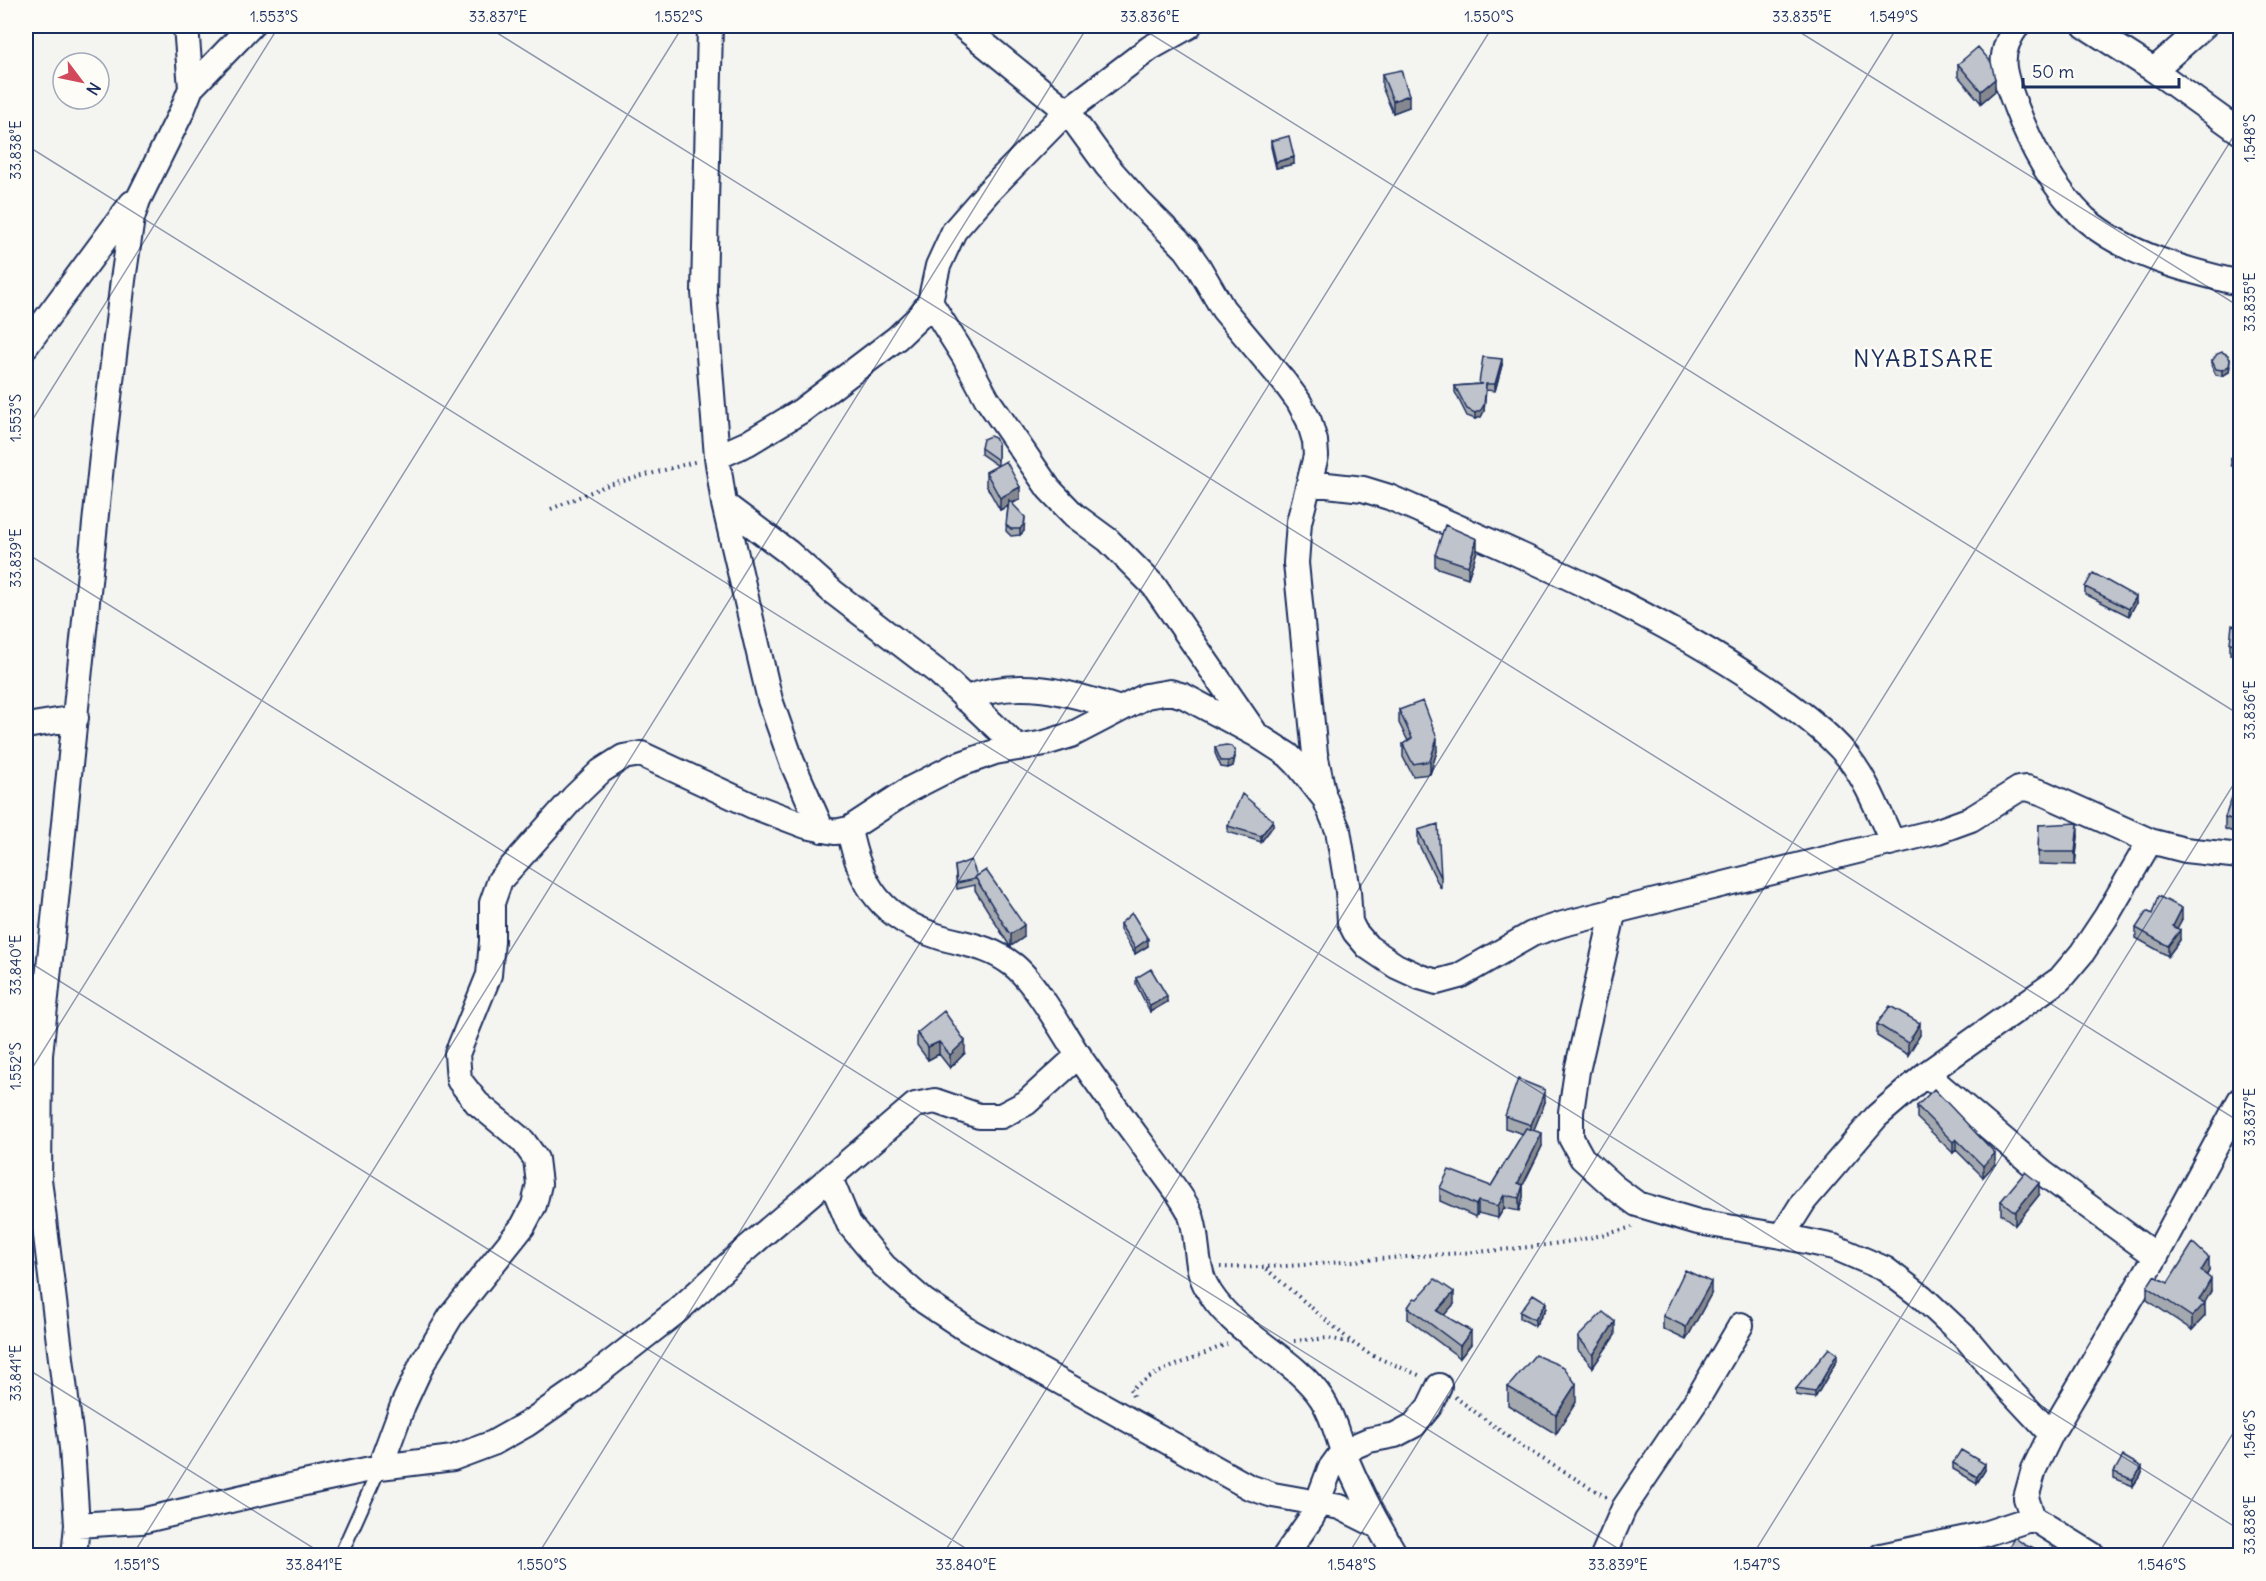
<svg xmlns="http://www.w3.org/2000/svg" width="2266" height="1581" font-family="Delius,sans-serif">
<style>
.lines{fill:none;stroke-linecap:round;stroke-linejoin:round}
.service-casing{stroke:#1b2f5e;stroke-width:16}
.minor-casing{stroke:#1b2f5e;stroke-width:28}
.path{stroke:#1b2f5e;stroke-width:4;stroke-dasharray:1.5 4.5;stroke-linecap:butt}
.service{stroke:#fdfcf7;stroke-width:12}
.minor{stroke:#fdfcf7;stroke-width:24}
.wall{fill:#a4a8af;stroke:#1b2f5e;stroke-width:1.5}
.shaded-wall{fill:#86888f;stroke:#1b2f5e;stroke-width:1.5}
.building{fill:#bfc3cc;stroke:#1b2f5e;stroke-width:1.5}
.ticks{fill:none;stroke:#1b2f5e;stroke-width:1.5;stroke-opacity:0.45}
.labels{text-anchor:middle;stroke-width:5;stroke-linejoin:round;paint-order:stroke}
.quarter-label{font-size:24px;letter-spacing:1.5px;fill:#1b2f5e;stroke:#fdfcf7}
.neatline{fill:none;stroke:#1b2f5e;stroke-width:2}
.ticks-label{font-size:15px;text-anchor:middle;fill:#1b2f5e}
</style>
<rect width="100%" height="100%" fill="#f4f4f1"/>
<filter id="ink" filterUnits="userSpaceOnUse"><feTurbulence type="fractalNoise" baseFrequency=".0167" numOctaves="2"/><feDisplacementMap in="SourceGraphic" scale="12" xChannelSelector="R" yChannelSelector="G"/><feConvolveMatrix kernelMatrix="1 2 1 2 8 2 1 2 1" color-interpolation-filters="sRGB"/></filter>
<g filter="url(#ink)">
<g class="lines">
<g class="service-casing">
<path id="service" d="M340,1556L380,1467"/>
</g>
<g class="minor-casing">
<path id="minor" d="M710,26L704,292L717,457L724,504L770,700L792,762L822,830
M962,26L1067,111L1107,166L1139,202L1186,249L1198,266L1223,309L1285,383L1299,402L1309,421L1315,441L1316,456L1299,522L1296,563L1315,754L1323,791
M2017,26C1995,56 2004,75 2016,107C2030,145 2055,191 2085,219C2127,255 2188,271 2240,283
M2085,26L2154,70L2240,132
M2154,70L2204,26
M191,88L251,26
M930,302L964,356L987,399L1049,489L1074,515L1108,540L1154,586L1254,731
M26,346L132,203
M717,457L748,443L801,411L897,338L918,318L930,302L938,266L954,231L988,192L1067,111L1150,48L1189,26
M1309,483L1363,489L1389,497C1517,553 1649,608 1765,687C1793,707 1826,730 1848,757C1867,781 1879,813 1892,841
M724,504L788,552L833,592L940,674L1018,748
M965,699C1017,677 1069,692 1120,709
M26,726L76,718
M849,829C860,887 883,919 940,937C967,945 988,946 1012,964C1033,979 1061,1029 1076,1052C1109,1100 1144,1146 1178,1193C1182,1199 1187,1206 1190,1213C1199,1235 1194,1261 1205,1284C1229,1333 1293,1355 1322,1399C1333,1416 1337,1435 1344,1454C1359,1490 1376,1523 1396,1556
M1614,910L1577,1071L1571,1112V1138L1582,1158L1614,1187L1637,1204L1698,1222L1782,1236L1834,1247L1885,1269L1922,1297L1967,1339L2008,1388L2051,1434
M1926,1074L2043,1173L2156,1256
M830,1178L849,1224L884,1266L924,1301L969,1331L1249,1487L1273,1495L1340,1507L1378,1526
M1782,1236L1804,1201L1877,1116L1926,1074L2060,979L2082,953L2106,917L2150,841
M380,1467L403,1405L422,1364L451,1316L523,1226L534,1205L539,1184L536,1159L523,1141L477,1103L459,1080L457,1054L489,975L492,941V903L500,880L574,797L601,771L623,757L641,754L753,806L806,826L835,832L849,829L910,789L955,766L995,752L1045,743L1071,735L1146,696L1170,692L1184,696L1257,735L1288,755L1298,765L1325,799L1338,830L1348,891L1350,922L1355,932L1368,947L1396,966L1420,977L1437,982L1459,976L1532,934L1563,924L1938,831L1971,819L2019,789L2027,788L2043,793L2150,841L2185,850L2240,856
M77,1525L141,1521L295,1485L380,1467L453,1458L493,1443L527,1424L576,1390L676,1312L746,1249L915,1105L935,1101L979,1116H1001L1026,1103L1079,1055
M74,1556L77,1525L72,1448L39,1179L40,1055L102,456L123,280L132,218L138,200L182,111L191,88L186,26
M1285,1556L1312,1517L1330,1469L1343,1451L1369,1440L1395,1435L1414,1425L1429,1407L1439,1386
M1603,1556L1624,1508L1698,1398L1741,1325
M1881,1556L1981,1535L2033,1518
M2094,1556L2033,1518L2026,1498L2034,1469L2051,1434L2156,1256L2240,1100"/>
</g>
<path class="path" d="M551,509L605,486L698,461
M1220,1267C1282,1269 1344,1261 1406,1257C1481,1251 1560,1249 1632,1227
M1266,1269L1353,1343L1371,1355L1421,1376
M1294,1341L1328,1338L1352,1343
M1133,1396L1130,1389L1157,1373L1227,1344
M1455,1397L1521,1446L1606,1497"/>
<use href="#service" class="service"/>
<use href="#minor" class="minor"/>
</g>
<path class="wall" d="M1958,64L1995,91L1981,103L1958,76Z
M1382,74L1409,107L1393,113L1382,87Z
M1271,141L1294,164L1276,168L1271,147Z
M2212,361L2230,366L2229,372L2222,376L2216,375L2212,367Z
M1502,365L1495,391L1486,390L1484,411L1481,417L1475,419L1467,416L1455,392V386L1479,384Z
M998,443V466L1020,499L1012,504L1024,531L1020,535L1011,536L1006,531L1008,506L1000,510L986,485V472L998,466L981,454V448Z
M2241,449V471L2236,470L2231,465V459Z
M1477,551L1468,578L1435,567V555Z
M2085,587L2136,603L2129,616L2085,594Z
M2241,627V657L2230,655V643Z
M1399,710L1437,751L1430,774L1413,776L1403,757V744L1408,741L1399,723Z
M1215,747L1235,757L1233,766L1228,768L1221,767L1215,753Z
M2241,791V835L2225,829V817Z
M2039,825L2078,836L2075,865L2038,864Z
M1228,826H1273L1261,842L1228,832Z
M1418,830L1441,877V889L1418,843Z
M955,866L977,876L1024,937L1011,946L1009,945L975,890V885L957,889Z
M2152,914L2182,919L2177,928L2180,940L2168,956L2136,938V928Z
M1120,924L1148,946L1135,954L1120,930Z
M1136,978L1167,1002L1150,1012L1136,984Z
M1877,1024L1920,1035L1908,1055L1877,1036Z
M917,1033L965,1053L950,1068L939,1054L928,1060L917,1045Z
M1545,1102L1533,1131L1542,1146L1523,1185V1197L1519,1211L1504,1208L1498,1218L1478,1213L1476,1217L1440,1201V1188L1491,1186L1523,1134L1505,1128V1116Z
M1917,1106L1995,1164L1983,1177L1956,1150L1953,1153L1917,1118Z
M2039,1195L2015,1225L2001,1214V1201Z
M2209,1271L2207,1275L2211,1291L2204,1303L2205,1316L2192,1330L2147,1300V1287L2168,1283Z
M1711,1294L1686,1340L1663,1329V1316Z
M1417,1299L1454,1304L1444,1315L1471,1344L1460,1358L1408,1319V1307Z
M1546,1308L1535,1326L1520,1318V1312Z
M1615,1335L1593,1367L1578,1350V1337Z
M1837,1360L1815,1398L1796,1395V1389Z
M1508,1387L1576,1402L1556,1434L1508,1405Z
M1953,1463L1985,1470L1977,1483L1953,1469Z
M2114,1472L2142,1473L2133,1486L2114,1478Z"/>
<path class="shaded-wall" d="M1995,79V91L1981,103V91Z
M1409,95V107L1393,113V101Z
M1294,157V164L1276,168V162Z
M1502,359V365L1495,391V384Z
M2230,360L2229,372L2222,376V370Z
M1486,384L1484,411L1481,417L1475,419V413Z
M1020,487V499L1000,510V498Z
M1025,517L1024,531L1020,535V529Z
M1477,539V551L1468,578V566Z
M2136,597V603L2129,616V609Z
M1437,738V751L1430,774V761Z
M1235,751V757L1233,766L1228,768V761Z
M1273,820V826L1261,842V836Z
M2078,823V836L2075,865V852Z
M2182,908V919L2173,936V926Z
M1024,925V937L1011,946V934Z
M2180,930V940L2168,956V946Z
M1148,939V946L1135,954V948Z
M1167,996V1002L1150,1012V1006Z
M1920,1023V1035L1908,1055V1043Z
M965,1041V1053L950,1068V1055Z
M939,1042V1054L928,1060V1047Z
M1545,1090V1102L1531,1137V1125Z
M1542,1133V1146L1518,1195V1183Z
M1956,1139V1150L1953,1153V1142Z
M1995,1153V1164L1983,1177V1166Z
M2039,1183V1195L2015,1225V1212Z
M1523,1185V1197L1519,1211V1198Z
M1504,1195V1208L1498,1218V1206Z
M1478,1201V1213L1476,1217V1205Z
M2209,1258V1271L2201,1284V1271Z
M2211,1279V1291L2203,1306L2205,1303V1316L2192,1330V1317L2199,1300Z
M1711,1282V1294L1686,1340V1327Z
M1454,1292V1304L1437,1323V1311Z
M1546,1302V1308L1535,1326V1320Z
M1615,1322V1335L1593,1367V1355Z
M1471,1331V1344L1460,1358V1346Z
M1837,1354V1360L1815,1398V1392Z
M1576,1384V1402L1556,1434V1415Z
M1985,1464V1470L1977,1483V1477Z
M2142,1467V1473L2133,1486V1480Z"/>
<path class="building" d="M1978,47L1991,62L1995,79L1981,91L1958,64Z
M1401,70L1409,95L1393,101L1382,74Z
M1289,136L1294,157L1276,162L1271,141Z
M2222,352L2228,355L2230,360L2229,366L2222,370L2216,369L2212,361L2217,354Z
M1483,357L1502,359L1495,384H1486L1484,405L1481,410L1475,413L1467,409L1455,386L1483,384L1479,383Z
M990,436L995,438L998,443V460L981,448L983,439Z
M2238,449H2241V465L2236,464L2231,459Z
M1006,461L1020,487L1000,498L986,472Z
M1009,500L1025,517L1024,524L1020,529H1011L1006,525Z
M1445,525L1477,539L1468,566L1435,555Z
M2093,573L2136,597L2129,609L2085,587Z
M2232,625L2241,627V645L2230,643Z
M1423,701L1437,738L1430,761L1413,764L1403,744L1412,738L1399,710Z
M1226,745L1231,746L1235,751L1233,760L1228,761H1221L1215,747Z
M2235,789L2241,791V823L2225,817Z
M1242,794L1273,820L1261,836L1228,826Z
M2078,823L2075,852H2038L2039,825Z
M1438,824L1441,877L1418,830Z
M971,860L977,876L975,877V879L957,883L955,866Z
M986,870L1024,925L1011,934L1009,933L975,877Z
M2158,896L2182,908L2173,926L2180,930L2168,946L2136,928L2147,911L2152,914Z
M1132,913L1148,939L1135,948L1120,924Z
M1151,969L1167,996L1150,1006L1136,978Z
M1890,1006L1920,1023L1908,1043L1877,1024Z
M944,1011L965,1041L950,1055L939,1042L928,1047L917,1033Z
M1518,1079L1545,1090L1531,1125L1505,1116Z
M1934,1089L1995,1153L1983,1166L1956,1139L1953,1142L1917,1106Z
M1526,1128L1542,1133L1518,1183L1523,1185L1519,1198L1504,1195L1498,1206L1478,1201L1476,1205L1440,1188L1449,1170L1491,1186Z
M2025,1172L2039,1183L2015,1212L2001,1201Z
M2193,1243L2209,1258L2201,1271L2211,1279L2199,1300L2205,1303L2192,1317L2147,1287L2154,1276L2168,1283Z
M1685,1270L1711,1282L1686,1327L1663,1316Z
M1435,1279L1454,1292L1437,1311L1471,1331L1460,1346L1408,1307L1414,1298L1417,1299Z
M1533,1294L1546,1302L1535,1320L1520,1312Z
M1603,1312L1615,1322L1593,1355L1578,1337Z
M1829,1348L1837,1354L1815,1392L1796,1389Z
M1535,1355L1564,1367L1576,1384L1556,1415L1508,1387Z
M1961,1450L1985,1464L1977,1477L1953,1463Z
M2123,1456L2142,1467L2133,1480L2114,1472Z
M2014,1537L2025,1545L2043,1553L2042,1556H2005Z
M1991,1546L2004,1556H1983Z"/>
</g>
<path class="ticks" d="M486,26L2240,1122M1138,26L2240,715M1790,26L2240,307M26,145L2240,1530M26,430L279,26M26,553L1630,1556M26,960L978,1556M26,1078L683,26M26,1368L326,1556M132,1556L1088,26M537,1556L1493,26M942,1556L1898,26M1347,1556L2240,126M1752,1556L2240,774M2157,1556L2240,1422"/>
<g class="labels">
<g class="quarter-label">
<text x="1924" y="367">NYABISARE</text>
</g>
</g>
<rect width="2266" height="1581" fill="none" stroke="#fdfcf7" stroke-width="66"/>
<g transform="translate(81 81) rotate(122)"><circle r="28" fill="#fdfcf7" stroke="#a3aaba" stroke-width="1.5"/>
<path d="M0-4.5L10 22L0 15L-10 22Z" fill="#d1495b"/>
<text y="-9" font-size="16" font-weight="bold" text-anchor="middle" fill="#1b2f5e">N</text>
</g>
<path d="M2023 78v9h156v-9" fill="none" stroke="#1b2f5e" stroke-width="3"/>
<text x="2032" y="78" font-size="18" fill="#1b2f5e" stroke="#fdfcf7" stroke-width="4.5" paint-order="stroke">50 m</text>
<rect x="33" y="33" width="2200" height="1515" class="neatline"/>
<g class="ticks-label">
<text x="274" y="22">1.553°S</text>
<text x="498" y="22">33.837°E</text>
<text x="679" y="22">1.552°S</text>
<text x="1150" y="22">33.836°E</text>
<text x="1489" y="22">1.550°S</text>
<text x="1802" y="22">33.835°E</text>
<text x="1894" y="22">1.549°S</text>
<text transform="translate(2250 138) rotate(-90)" y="5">1.548°S</text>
<text transform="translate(16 150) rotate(-90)" y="5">33.838°E</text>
<text transform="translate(2250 302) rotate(-90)" y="5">33.835°E</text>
<text transform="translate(16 418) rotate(-90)" y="5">1.553°S</text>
<text transform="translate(16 558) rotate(-90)" y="5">33.839°E</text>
<text transform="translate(2250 710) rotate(-90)" y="5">33.836°E</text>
<text transform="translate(16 965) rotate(-90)" y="5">33.840°E</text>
<text transform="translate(16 1066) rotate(-90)" y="5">1.552°S</text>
<text transform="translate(2250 1117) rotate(-90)" y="5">33.837°E</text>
<text transform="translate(16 1373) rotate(-90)" y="5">33.841°E</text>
<text transform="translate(2250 1434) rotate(-90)" y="5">1.546°S</text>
<text transform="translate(2250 1525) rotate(-90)" y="5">33.838°E</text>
<text x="137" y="1570">1.551°S</text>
<text x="314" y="1570">33.841°E</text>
<text x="542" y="1570">1.550°S</text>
<text x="966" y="1570">33.840°E</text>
<text x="1352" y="1570">1.548°S</text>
<text x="1618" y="1570">33.839°E</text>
<text x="1757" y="1570">1.547°S</text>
<text x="2162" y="1570">1.546°S</text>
</g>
</svg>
